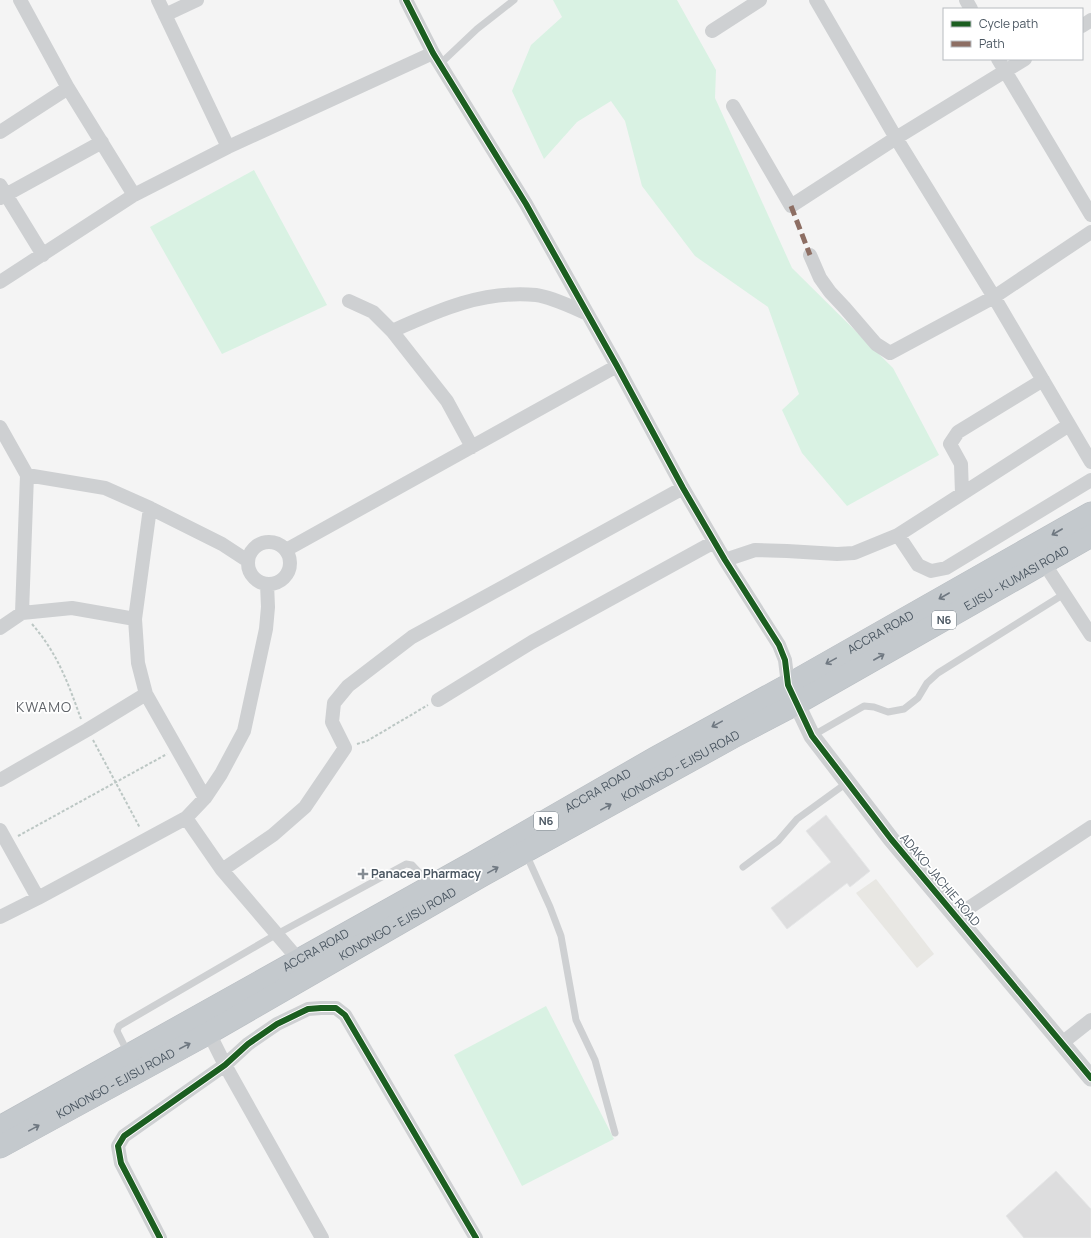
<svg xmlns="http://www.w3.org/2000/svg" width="1091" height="1238" font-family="Manrope,sans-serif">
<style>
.commercial{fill:#e8e7e3}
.green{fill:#d9f2e3}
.building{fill:#ddddde;stroke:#e5e6e7}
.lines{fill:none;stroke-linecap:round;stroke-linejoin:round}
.trunk-casing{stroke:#b9bec3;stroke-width:23}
.path{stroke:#bcc7c4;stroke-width:2;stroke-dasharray:3 2;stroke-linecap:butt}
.service{stroke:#ced0d2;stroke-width:7}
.minor{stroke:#ced0d2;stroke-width:14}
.tertiary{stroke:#ced0d2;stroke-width:17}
.trunk{stroke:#c4c9cd;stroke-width:22}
.quiet{stroke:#8d6e63;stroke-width:5;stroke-dasharray:10 5;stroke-linecap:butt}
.cycleway-casing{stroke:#fff;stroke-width:8}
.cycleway{stroke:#1b5e20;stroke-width:6}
.oneway{stroke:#6f7881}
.poi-dot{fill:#868d94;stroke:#fff;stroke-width:1.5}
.labels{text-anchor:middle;stroke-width:3.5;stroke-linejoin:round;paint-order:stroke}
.shield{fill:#fff;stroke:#808990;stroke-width:1}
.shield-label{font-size:11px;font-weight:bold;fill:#4a5661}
.street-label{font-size:12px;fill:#4a5661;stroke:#fff}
.poi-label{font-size:12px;font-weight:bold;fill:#4a5661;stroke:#fff;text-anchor:start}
.quarter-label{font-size:14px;letter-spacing:1px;fill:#5f6368;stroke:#fff}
</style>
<rect width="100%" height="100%" fill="#f4f4f4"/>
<path class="commercial" d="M876,879L934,954L917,968L856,893Z"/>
<path class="green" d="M553,0H677L716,70L715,98L792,268L893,368L939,455L847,506L802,453L782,410L799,394L768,307L695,256L642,186L625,121L611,101L577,122L544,159L512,91L531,45L562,17Z
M254,170L327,305L222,354L150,227Z
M546,1006L614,1139L522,1186L454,1055Z"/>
<path class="building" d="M826,815L870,871L850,887L847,883L787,929L771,908L831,862L806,831Z
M1056,1171L1091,1209V1238H1024L1006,1216Z"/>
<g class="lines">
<g class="trunk-casing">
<g id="trunk">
<path id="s1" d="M0,1127L474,862L655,758L788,685L1091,513"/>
<path id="s2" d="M0,1147L209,1033L483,875L735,736L796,704L1091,536"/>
</g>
</g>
<path class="path" d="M32,624C58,654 68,683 81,719
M93,740L140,828
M357,744L367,741L428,705
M18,836L167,754"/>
<path class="service" d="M440,64L477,29L514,0
M812,736L864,706L874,707L888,712L904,709L918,698L927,683L938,673L1064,594
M526,854L550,907L561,936L576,1020L595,1060L615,1133
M743,867L778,841L797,819L848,782
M128,1053L117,1031L119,1026L277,934L406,864L412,865L430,884"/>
<path class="minor" d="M20,0L68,88L134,195
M158,0L228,147
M406,0L433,53L526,204L617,366L683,488L725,560L779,645L785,660L788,685
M816,0L896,138L994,297L1091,462
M966,0L971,9
M165,15L197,0
M1082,26L1091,20
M712,31L760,0
M998,59L1091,215
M733,106L791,206L896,138L1025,59
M0,132L68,88
M0,185L43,255
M0,198L102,142
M810,255L820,278L830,292L845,308L876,344L890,353L994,297L1091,232
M0,282L134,195L228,147L433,53
M349,301L373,312L392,331L447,401L472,447
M392,331C439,310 483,290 536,295C552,297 574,308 588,314
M0,427L27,475L22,613
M27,475L105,488L150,508L222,544L248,561
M962,494L961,464L950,444L958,432L1043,380
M150,508L135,619L138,663L146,694L205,798
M898,535L918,565L931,571L946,568L1091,480
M248 563a21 21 0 1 1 42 0a21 21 0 1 1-42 0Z
M286,550L617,366
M725,560L755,550L787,551L837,554L854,553L898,535L1069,425
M1044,563L1091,635
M0,628L22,613L72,608L135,619
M438,700L532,642L714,542
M0,780L87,730L146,694
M186,818L222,870L304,966
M0,830L38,898
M222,870L273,835L305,807L345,748L332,722L334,703L348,686L412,637L683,488
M0,917L38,898L186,818L205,798L221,774L244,731L266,629L268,607L267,584
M955,917L1091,827
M209,1033L225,1065L322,1238
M1062,1043L1091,1020
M160,1238L121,1163L118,1146L124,1136L225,1065L248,1044L277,1024L308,1009L321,1008H336L345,1015L476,1238"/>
<path class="tertiary" d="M791,692L812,736L891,839L1091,1078"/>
<use href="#trunk" class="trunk"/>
<path class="quiet" d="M791,206L810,255"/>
<g class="cycleway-casing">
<path id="cycleway" d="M406,0L433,53L526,204L617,366L683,488L725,560L779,645L785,660L788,685L812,736L891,839L1091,1078
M160,1238L121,1163L118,1146L124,1136L225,1065L248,1044L277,1024L308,1009L321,1008H336L345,1015L476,1238"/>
</g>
<use href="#cycleway" class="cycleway"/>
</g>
<defs><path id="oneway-shaft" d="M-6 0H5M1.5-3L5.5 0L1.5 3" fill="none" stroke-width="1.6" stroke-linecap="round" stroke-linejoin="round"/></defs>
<g class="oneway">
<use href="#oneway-shaft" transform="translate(1057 532) rotate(150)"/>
<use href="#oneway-shaft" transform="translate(944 596) rotate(150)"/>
<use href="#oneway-shaft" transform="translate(879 657) rotate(-30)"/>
<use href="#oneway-shaft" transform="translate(831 661) rotate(151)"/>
<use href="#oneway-shaft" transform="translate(717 724) rotate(151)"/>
<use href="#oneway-shaft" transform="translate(606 807) rotate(-29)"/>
<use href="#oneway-shaft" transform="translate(493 870) rotate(-29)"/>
<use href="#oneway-shaft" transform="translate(185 1046) rotate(-28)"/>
<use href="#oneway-shaft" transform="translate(34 1128) rotate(-29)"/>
</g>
<path class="poi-dot" d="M361 868h4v4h4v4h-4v4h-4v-4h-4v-4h4z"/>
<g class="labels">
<g class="shield">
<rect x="932" y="611" width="24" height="18" rx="3"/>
<rect x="534" y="812" width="24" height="18" rx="3"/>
</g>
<g class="shield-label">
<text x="944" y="624">N6</text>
<text x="546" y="825">N6</text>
</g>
<g class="street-label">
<text dy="4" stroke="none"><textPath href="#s2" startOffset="1165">EJISU - KUMASI ROAD</textPath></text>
<text dy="4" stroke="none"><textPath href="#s1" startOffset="1010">ACCRA ROAD</textPath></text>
<text dy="4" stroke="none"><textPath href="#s2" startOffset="780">KONONGO - EJISU ROAD</textPath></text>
<text dy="4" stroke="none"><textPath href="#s1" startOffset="686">ACCRA ROAD</textPath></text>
<text transform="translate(940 880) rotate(50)" y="4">ADAKO-JACHIE ROAD</text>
<text dy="4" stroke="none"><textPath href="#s2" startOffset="456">KONONGO - EJISU ROAD</textPath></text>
<text dy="4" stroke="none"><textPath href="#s1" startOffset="362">ACCRA ROAD</textPath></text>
<text dy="4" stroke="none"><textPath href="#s2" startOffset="132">KONONGO - EJISU ROAD</textPath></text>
</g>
<g class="poi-label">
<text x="371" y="878">Panacea Pharmacy</text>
</g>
<g class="quarter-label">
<text x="44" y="712">KWAMO</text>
</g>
</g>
<rect x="943" y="8" width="140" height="52" fill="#ffffff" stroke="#b7bbc0"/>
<rect x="951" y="21" width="20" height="6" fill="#1b5e20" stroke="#b7bbc0"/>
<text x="979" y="28" font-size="12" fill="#4a5661">Cycle path</text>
<rect x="951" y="41" width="20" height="6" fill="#8d6e63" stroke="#b7bbc0"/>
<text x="979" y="48" font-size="12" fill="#4a5661">Path</text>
</svg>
